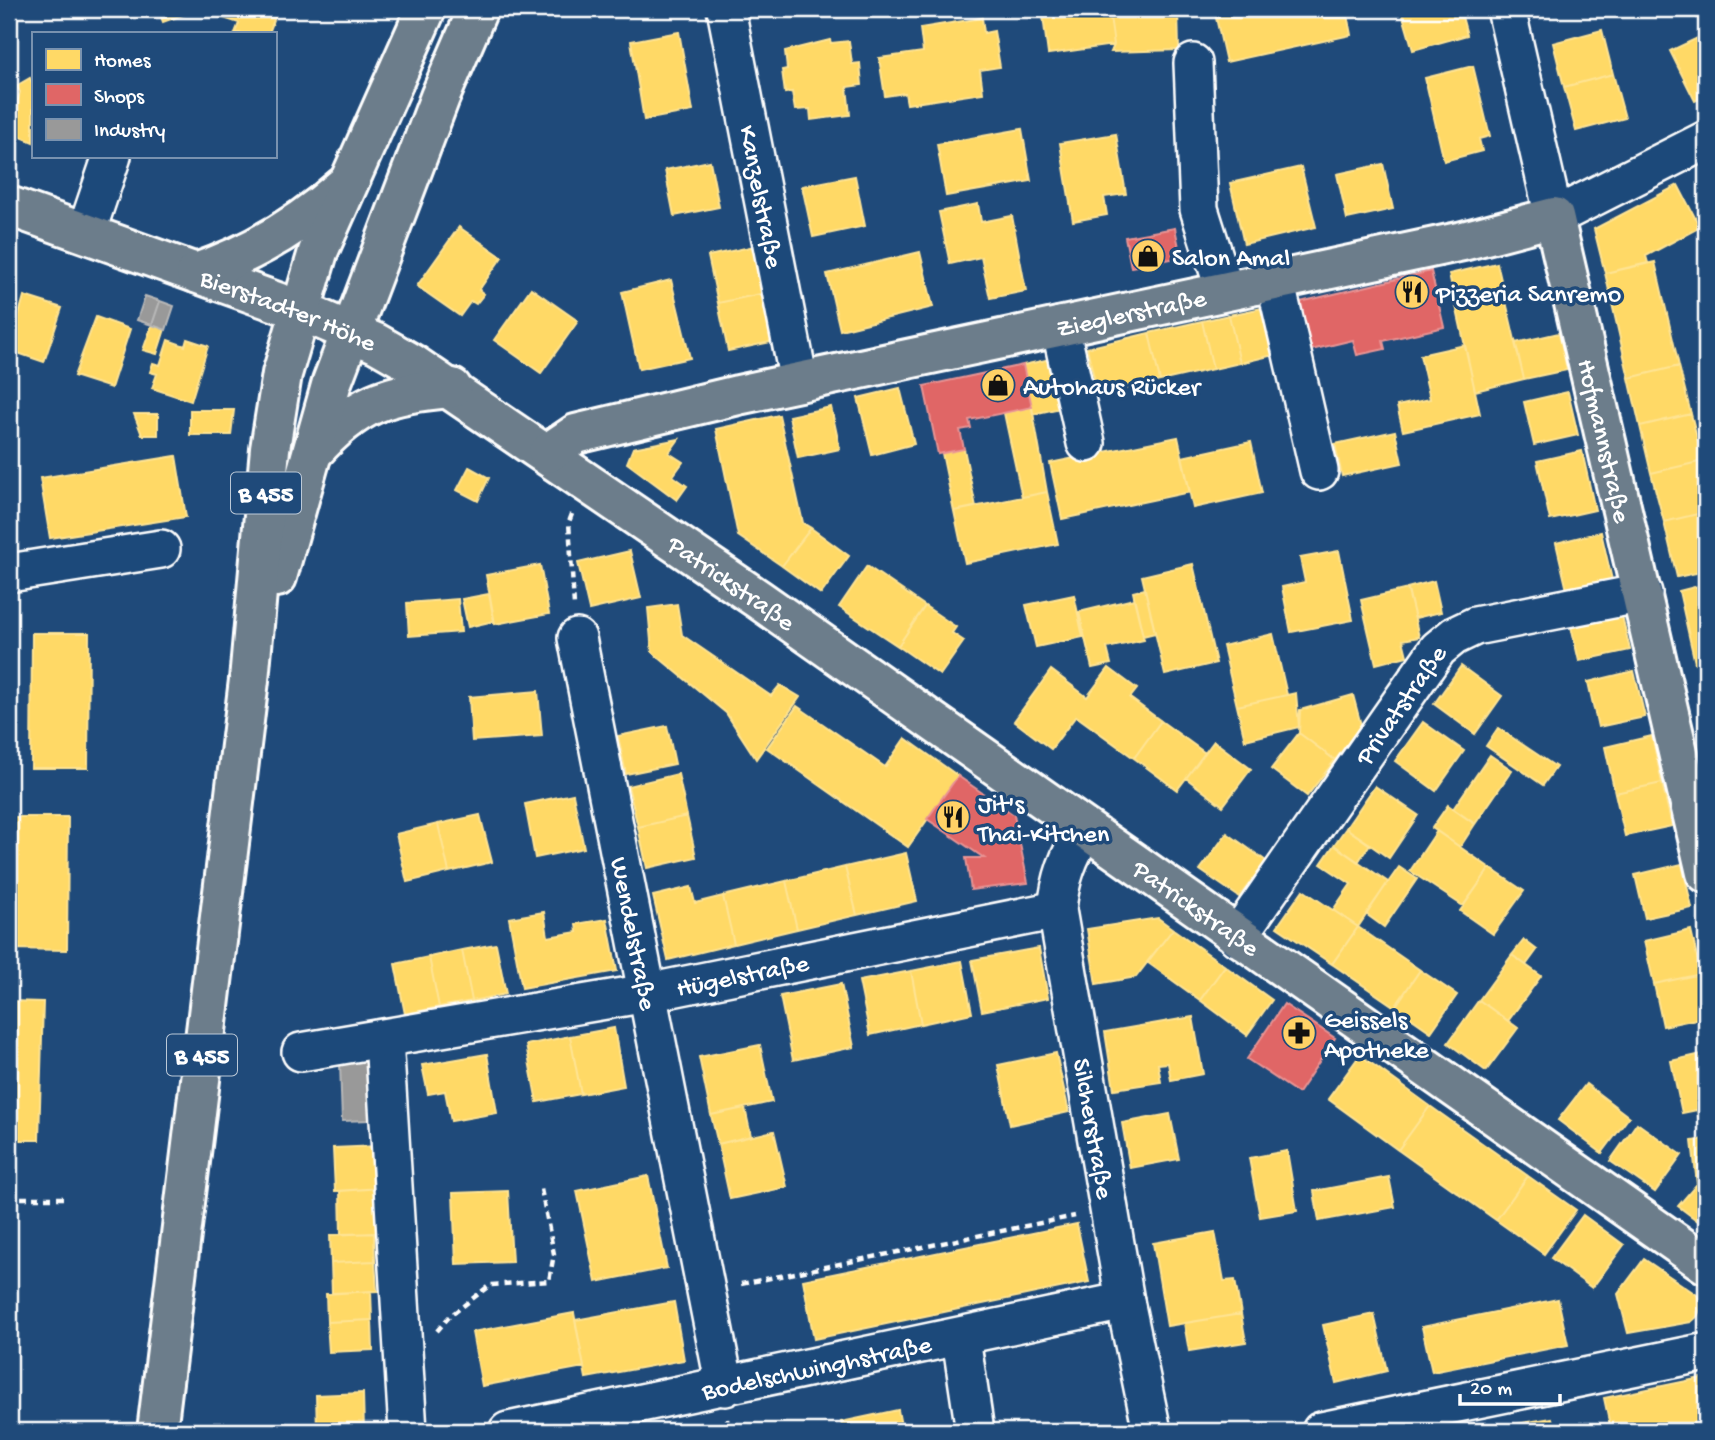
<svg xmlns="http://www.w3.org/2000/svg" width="1715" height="1440" font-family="'Gochi Hand',sans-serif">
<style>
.homes{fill:#ffd966;stroke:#ffe494;stroke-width:2}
.shops{fill:#e06666;stroke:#e99494;stroke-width:2}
.industry{fill:#999;stroke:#b8b8b8;stroke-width:2}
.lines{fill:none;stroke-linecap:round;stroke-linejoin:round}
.minor-casing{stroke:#fff;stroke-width:42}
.major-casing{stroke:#fff;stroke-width:44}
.path{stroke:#fff;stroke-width:4.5;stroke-dasharray:7 5;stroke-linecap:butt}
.minor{stroke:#1f4a7a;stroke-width:37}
.major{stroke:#6c7d8b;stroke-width:38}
.labels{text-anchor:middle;stroke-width:7;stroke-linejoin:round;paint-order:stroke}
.shield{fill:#1f4a7a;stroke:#bcc9d7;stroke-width:2}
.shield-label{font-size:24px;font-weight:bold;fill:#fff}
.street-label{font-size:26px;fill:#fff;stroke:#1f4a7a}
.poi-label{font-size:26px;fill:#fff;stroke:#1f4a7a;text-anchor:start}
</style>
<rect width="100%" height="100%" fill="#1f4a7a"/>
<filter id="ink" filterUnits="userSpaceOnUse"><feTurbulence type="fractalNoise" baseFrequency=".0143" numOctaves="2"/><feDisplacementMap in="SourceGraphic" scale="14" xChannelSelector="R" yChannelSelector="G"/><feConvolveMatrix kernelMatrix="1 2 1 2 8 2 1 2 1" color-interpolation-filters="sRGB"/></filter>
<g filter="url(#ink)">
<path class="homes" d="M158,9H174L177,17L163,22Z
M174,9H278L269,33H235L239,23L199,10L177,17Z
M1042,9H1109L1114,45L1048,54Z
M1109,9H1178L1179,50L1111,52L1114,45Z
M1214,9H1346L1351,35L1226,62Z
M1401,9H1460L1467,35L1413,50Z
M982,18L984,33L994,31L1000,67L980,70L983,93L907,104L905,93L885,96L879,58L923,52L920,28Z
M1602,30L1613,74L1564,87L1553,43Z
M679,32L693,111L644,120L631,41Z
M1706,34V96L1695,101L1670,51Z
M830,40L831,43L849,41L852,64L860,63L862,85L847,87L850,115L811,120L810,109L795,110L792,92L785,93L782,70L787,69L785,51Z
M1473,66L1490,136L1479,139L1482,151L1444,161L1425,78Z
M1613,74L1625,118L1576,131L1564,87Z
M30,78L33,85V142L9,132L20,92L16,86Z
M1022,129L1031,181L946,196L937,144Z
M1116,134L1126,194L1104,197L1107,215L1073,221L1060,143Z
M710,161L719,207L674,216L665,170Z
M1383,164L1393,209L1347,219L1337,174Z
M1301,167L1316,227L1244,244L1230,183Z
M855,176L865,226L813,237L802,186Z
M1678,185L1700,227L1646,256L1648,263L1605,273L1594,229Z
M978,204L981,222L1012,216L1026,291L990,298L981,257L950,264L939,212Z
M459,227L502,257L479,290L484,294L476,304L471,301L460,316L417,286Z
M755,246L765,293L718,303L708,256Z
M920,252L933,307L840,330L827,274Z
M1655,262L1679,366L1629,378L1605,273Z
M1497,263L1524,379L1475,391L1449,274Z
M671,280L690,358L639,369L622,292Z
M531,288L578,321L541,373L494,340Z
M765,293L776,341L728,351L718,303Z
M24,296L62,308L44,362L9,350Z
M1272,306L1282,353L1240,363L1229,315Z
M1229,315L1240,363L1213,369L1202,321Z
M96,317L130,329L111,388L74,376Z
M1202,321L1213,369L1160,381L1149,333Z
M152,325L165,329L157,354L143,350Z
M1149,333L1160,381L1098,395L1087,348Z
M1559,333L1567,370L1524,379L1515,343Z
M187,339L208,346L191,401L152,388L157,374L150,372L153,363L160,365L168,340L185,346Z
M1465,345L1480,414L1403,431L1397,406L1430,399L1420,355Z
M1055,358L1065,407L1033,414L1023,365Z
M1679,366L1691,414L1640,426L1629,378Z
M900,388L914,444L872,455L858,398Z
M1568,392L1578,435L1534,445L1524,402Z
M831,407L840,449L798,458L789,416Z
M1032,407L1047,492L1022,497L1004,413Z
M190,410H234L231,435H190Z
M134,414H158V435H142Z
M1691,414L1703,461L1651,473L1640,426Z
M779,415L803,523L811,528L782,566L738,536L716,429Z
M1395,431L1402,463L1342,476L1335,444Z
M1178,437L1190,492L1062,519L1050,463Z
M679,439L669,453L683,462L673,476L687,486L677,500L627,463L633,448Z
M1251,442L1262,493L1193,508L1182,457Z
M964,449L976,507L954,511L942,453Z
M1582,451L1595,510L1550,520L1537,461Z
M176,456L186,517L50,538L40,478Z
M1703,461L1706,512L1664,522L1651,473Z
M469,467L489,478L478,501L457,490Z
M1047,492L1058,544L965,563L954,511Z
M1706,512V571L1677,577L1664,522Z
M811,528L849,556L821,594L782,566Z
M1601,532L1612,580L1567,590L1556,543Z
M630,551L641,598L589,610L578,563Z
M1339,551L1353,620L1291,632L1282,587L1305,582L1300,558Z
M1193,564L1216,663L1165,675L1142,576Z
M540,565L549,614L495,624L486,575Z
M867,566L925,606L898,646L839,607Z
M1434,581L1441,612L1415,618L1407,588Z
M1706,584V660L1695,663L1679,591Z
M1145,589L1155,633L1143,636L1133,592Z
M1408,589L1419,637L1403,640L1407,656L1376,664L1361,600Z
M489,594L494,621L468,627L462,599Z
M1074,595L1083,637L1036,647L1026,605Z
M458,599L461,632L409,636L407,603Z
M1134,599L1144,640L1107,648L1111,664L1092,668L1079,612Z
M677,604L682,635L771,696L780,685L800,697L756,759L726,713L652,652L648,608Z
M925,606L956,627L952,633L964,641L940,675L898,646Z
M1620,607L1630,650L1579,661L1569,618Z
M32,633H89L88,768H31Z
M1273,634L1287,695L1237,706L1223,646Z
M1461,666L1502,696L1475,734L1434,704Z
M1109,668L1137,689L1130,698L1161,721L1134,758L1076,716L1051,749L1014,721L1051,670L1087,697Z
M1634,671L1645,717L1598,727L1588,682Z
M538,691L542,736L472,741L469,697Z
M1296,693L1299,727L1245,740L1237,706Z
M1353,695L1361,725L1335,760L1299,733L1300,710Z
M797,706L885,767L905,738L958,776L908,847L767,748Z
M1161,721L1205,753L1177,790L1134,758Z
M1423,722L1464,751L1436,791L1395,761Z
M667,726L675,764L626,774L618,736Z
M1498,728L1556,767L1543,785L1486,746Z
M1299,733L1335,760L1307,796L1271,769Z
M1652,736L1662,783L1615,793L1605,747Z
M1214,741L1251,769L1223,806L1186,778Z
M1490,755L1512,770L1475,824L1453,809Z
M678,774L687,816L638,827L628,786Z
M1662,783L1672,826L1625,836L1615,793Z
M1375,786L1418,815L1389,858L1346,828Z
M573,794L584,848L535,858L525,804Z
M1448,805L1475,824L1460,847L1432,828Z
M480,815L492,862L449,872L438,824Z
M687,816L696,857L647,868L638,827Z
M9,817H68L67,950L9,949Z
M438,824L449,872L407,882L396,834Z
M1346,828L1370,844L1358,862L1334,845Z
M1437,831L1490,868L1463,906L1410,871Z
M1227,833L1266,861L1239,897L1200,870Z
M1334,845L1388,882L1358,927L1333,910L1351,884L1321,864Z
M906,853L917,901L857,915L845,867Z
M1682,864L1692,908L1645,918L1635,875Z
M845,867L857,915L797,929L786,881Z
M1399,867L1417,879L1384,927L1366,914Z
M1490,868L1524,891L1493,934L1460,911Z
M786,881L797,929L734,944L723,896Z
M691,887L695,903L723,896L734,944L668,960L653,896Z
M1303,890L1358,927L1332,964L1277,927Z
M544,912L548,937L577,932L576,924L607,919L617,971L522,988L509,918Z
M1158,918L1173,929L1136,977L1096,984L1087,929Z
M1358,927L1420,970L1395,1007L1332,964Z
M1173,929L1225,966L1200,1000L1147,962Z
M1691,930L1701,974L1654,984L1644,941Z
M1524,940L1537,950L1526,965L1512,955Z
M496,944L506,994L472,1001L462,950Z
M1039,948L1048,998L982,1011L972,960Z
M462,950L472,1001L439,1007L429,957Z
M1512,955L1541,976L1508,1021L1479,1000Z
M429,957L439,1007L405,1014L395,964Z
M962,961L972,1013L921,1024L911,971Z
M1225,966L1272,1000L1247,1035L1200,1000Z
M1420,970L1457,995L1431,1032L1395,1007Z
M911,971L921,1024L870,1035L859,981Z
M1701,974L1706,1017L1663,1026L1654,984Z
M841,984L854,1047L793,1060L780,996Z
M1479,1000L1518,1028L1486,1071L1448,1043Z
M9,1001L43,1002L39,1140H9Z
M1193,1017L1203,1074L1171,1080L1168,1063L1158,1064L1161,1082L1114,1089L1105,1032Z
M614,1028L624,1086L581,1094L570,1036Z
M570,1036L581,1094L537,1102L526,1045Z
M760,1045L772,1102L711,1115L699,1057Z
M1056,1053L1069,1112L1010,1125L998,1065Z
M1706,1053V1139H1704L1697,1110L1682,1113L1671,1061Z
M487,1054L497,1113L451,1121L445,1091L428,1094L422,1065Z
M1360,1055L1430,1106L1398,1150L1328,1099Z
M1586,1084L1629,1117L1602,1153L1558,1120Z
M1430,1106L1528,1176L1496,1220L1398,1150Z
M745,1108L751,1136L718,1144L711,1115Z
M1170,1114L1179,1159L1130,1168L1122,1123Z
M1637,1123L1682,1155L1655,1192L1610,1161Z
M774,1131L787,1187L730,1199L718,1144Z
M1704,1139H1706V1227L1678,1206L1697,1184L1692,1141Z
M379,1146L381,1188L335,1191L333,1148Z
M1287,1151L1297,1211L1260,1217L1249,1158Z
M648,1176L667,1268L596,1282L577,1191Z
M1528,1176L1576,1210L1544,1254L1496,1220Z
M1389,1177L1395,1207L1319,1221L1314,1191Z
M381,1188L384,1233L341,1234L340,1191Z
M508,1191L512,1262L456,1264L453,1193Z
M1583,1215L1624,1245L1592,1288L1551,1258Z
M1077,1224L1089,1282L814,1339L803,1280Z
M1215,1232L1224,1281L1235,1280L1241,1314L1167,1326L1153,1243Z
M9,1233H14L10,1359H9Z
M374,1233L375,1261L331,1263L330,1235Z
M1644,1259L1697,1295L1702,1306L1697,1317L1691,1322L1628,1333L1618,1294Z
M375,1261L377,1291L332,1293L331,1263Z
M371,1291L372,1320L327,1322L326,1294Z
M1558,1299L1568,1345L1432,1372L1422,1327Z
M674,1302L684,1360L586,1378L575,1320Z
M574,1313L584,1367L482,1386L472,1332Z
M1241,1314L1246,1342L1189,1351L1184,1323Z
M1374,1314L1387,1371L1336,1383L1323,1325Z
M372,1320L373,1350L329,1352L327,1322Z
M1706,1377V1431H1611L1604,1398Z
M363,1393L364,1431H317L316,1395Z
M898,1410L902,1431H843L841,1422Z
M1552,1418L1555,1431H1506L1505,1426Z"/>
<path class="shops" d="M1175,228L1181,257L1131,267L1125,237Z
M1431,271L1444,327L1383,341L1385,349L1357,355L1353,340L1307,351L1296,303Z
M1023,365L1032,407L969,420L971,428L960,430L964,449L938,454L924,386Z
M958,776L1014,815L1028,883L971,890L966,858H984L927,819Z
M1284,1004L1335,1038L1298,1093L1247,1059Z"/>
<path class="industry" d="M145,296L160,301L152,325L137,320Z
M160,301L174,306L166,330L152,325Z
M368,1062L370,1120L342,1121L340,1063Z"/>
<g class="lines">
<g class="minor-casing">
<g id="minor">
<path id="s1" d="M726,9L799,382"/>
<path d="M1506,9L1554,217L1706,140"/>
<path d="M1193,63L1199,209L1225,291"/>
<path d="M86,233L112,156"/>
<path d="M1275,280L1319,471"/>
<path d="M1060,326L1086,443"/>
<path d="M9,573L161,549"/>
<path id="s2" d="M577,638L725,1387"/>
<path id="s3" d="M1085,829C1068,857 1060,878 1057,910L1125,1301L1152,1431"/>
<path id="s4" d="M1237,937L1438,649L1454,636L1475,626L1643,593"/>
<path d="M384,1039L408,1431"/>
<path id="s5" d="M301,1052L647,993L1057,910"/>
<path d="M961,1338L975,1431"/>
<path id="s6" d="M508,1431L1125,1301"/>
<path d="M1321,1431L1706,1352"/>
</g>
</g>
<g class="major-casing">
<g id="major">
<path id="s7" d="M9,206L299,310L376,343L411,363L758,599L1706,1264"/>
<path d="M196,273C252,254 300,225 344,186"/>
<path d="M313,452C357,403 386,393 452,388"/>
<path id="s8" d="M548,453L576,434L738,395L1463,241L1554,217L1706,873"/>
<path d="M277,577L332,382L440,97L478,9"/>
<path d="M157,1431L249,680L270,449L282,374L318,252L426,9"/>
</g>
</g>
<path class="path" d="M572,514L569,522L574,606
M9,1198H63
M741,1284L1075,1216
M437,1331L449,1317L490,1285L549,1281L554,1254L541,1189
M727,1419L729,1431"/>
<use href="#minor" class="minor"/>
<use href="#major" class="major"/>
</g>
</g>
<defs>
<g id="shop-disc" transform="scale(1.75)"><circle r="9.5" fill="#ffd166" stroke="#1f4a7a"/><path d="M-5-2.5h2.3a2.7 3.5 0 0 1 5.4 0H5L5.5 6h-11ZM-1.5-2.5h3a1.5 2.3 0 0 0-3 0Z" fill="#111"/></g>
<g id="restaurant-disc" transform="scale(1.75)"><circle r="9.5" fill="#ffd166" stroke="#1f4a7a"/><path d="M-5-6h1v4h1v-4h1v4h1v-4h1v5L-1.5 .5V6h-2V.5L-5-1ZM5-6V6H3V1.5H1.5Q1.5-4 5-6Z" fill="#111"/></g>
<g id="pharmacy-disc" transform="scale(1.75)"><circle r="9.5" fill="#ffd166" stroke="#1f4a7a"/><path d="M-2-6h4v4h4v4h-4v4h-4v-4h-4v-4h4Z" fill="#111"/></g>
</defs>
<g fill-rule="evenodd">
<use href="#shop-disc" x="1148" y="256"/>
<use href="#restaurant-disc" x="1412" y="292"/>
<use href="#shop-disc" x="998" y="385"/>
<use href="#restaurant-disc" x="953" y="817"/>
<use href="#pharmacy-disc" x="1299" y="1033"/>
</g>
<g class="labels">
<g class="shield">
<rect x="231" y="472.5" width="70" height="41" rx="5"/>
<rect x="167" y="1034.5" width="70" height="41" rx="5"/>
</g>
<g class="shield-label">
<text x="266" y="501">B 455</text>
<text x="202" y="1063">B 455</text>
</g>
<g class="street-label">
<text dy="9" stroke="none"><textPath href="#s1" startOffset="191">Kanzelstraße</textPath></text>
<text dy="9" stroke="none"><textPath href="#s7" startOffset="298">Bierstadter Höhe</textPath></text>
<text dy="9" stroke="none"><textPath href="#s8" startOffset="602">Zieglerstraße</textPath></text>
<text dy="9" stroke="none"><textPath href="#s8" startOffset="1265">Hofmannstraße</textPath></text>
<text dy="9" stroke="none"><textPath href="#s7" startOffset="821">Patrickstraße</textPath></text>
<text dy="9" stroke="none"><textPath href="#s4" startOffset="284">Privatstraße</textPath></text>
<text dy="9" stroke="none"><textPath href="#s7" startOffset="1388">Patrickstraße</textPath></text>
<text dy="9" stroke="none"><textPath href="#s2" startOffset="301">Wendelstraße</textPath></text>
<text dy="9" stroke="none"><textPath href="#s5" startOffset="448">Hügelstraße</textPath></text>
<text dy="9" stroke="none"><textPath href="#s3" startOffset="308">Silcherstraße</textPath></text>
<text dy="9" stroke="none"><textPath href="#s6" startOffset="315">Bodelschwinghstraße</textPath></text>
</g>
<g class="poi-label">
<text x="1172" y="265">Salon Amal</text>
<text x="1436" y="301">Pizzeria Sanremo</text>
<text x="1023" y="394">Autohaus Rücker</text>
<text x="978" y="811">Jit's<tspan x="978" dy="30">Thai-Kitchen</tspan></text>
<text x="1324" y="1027">Geissels<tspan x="1324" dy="30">Apotheke</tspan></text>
</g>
</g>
<rect width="1715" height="1440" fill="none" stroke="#1f4a7a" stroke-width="35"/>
<rect x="18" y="18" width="1680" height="1405" fill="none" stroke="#fff" stroke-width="2.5" filter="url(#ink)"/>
<rect x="32" y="32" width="245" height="126" fill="#1f4a7a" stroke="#7992af" stroke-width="2"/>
<rect x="46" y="49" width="35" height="21" fill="#ffd966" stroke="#7992af" stroke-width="2"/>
<text x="94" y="66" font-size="21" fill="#ffffff">Homes</text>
<rect x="46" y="84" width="35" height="21" fill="#e06666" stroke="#7992af" stroke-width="2"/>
<text x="94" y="102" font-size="21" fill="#ffffff">Shops</text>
<rect x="46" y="119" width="35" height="21" fill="#999999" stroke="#7992af" stroke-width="2"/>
<text x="94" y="136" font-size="21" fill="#ffffff">Industry</text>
<path d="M1460 1394v10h100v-10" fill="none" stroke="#ffffff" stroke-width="3.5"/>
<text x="1470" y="1394" font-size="21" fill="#ffffff" stroke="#1f4a7a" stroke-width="5" paint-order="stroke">20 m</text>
</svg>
